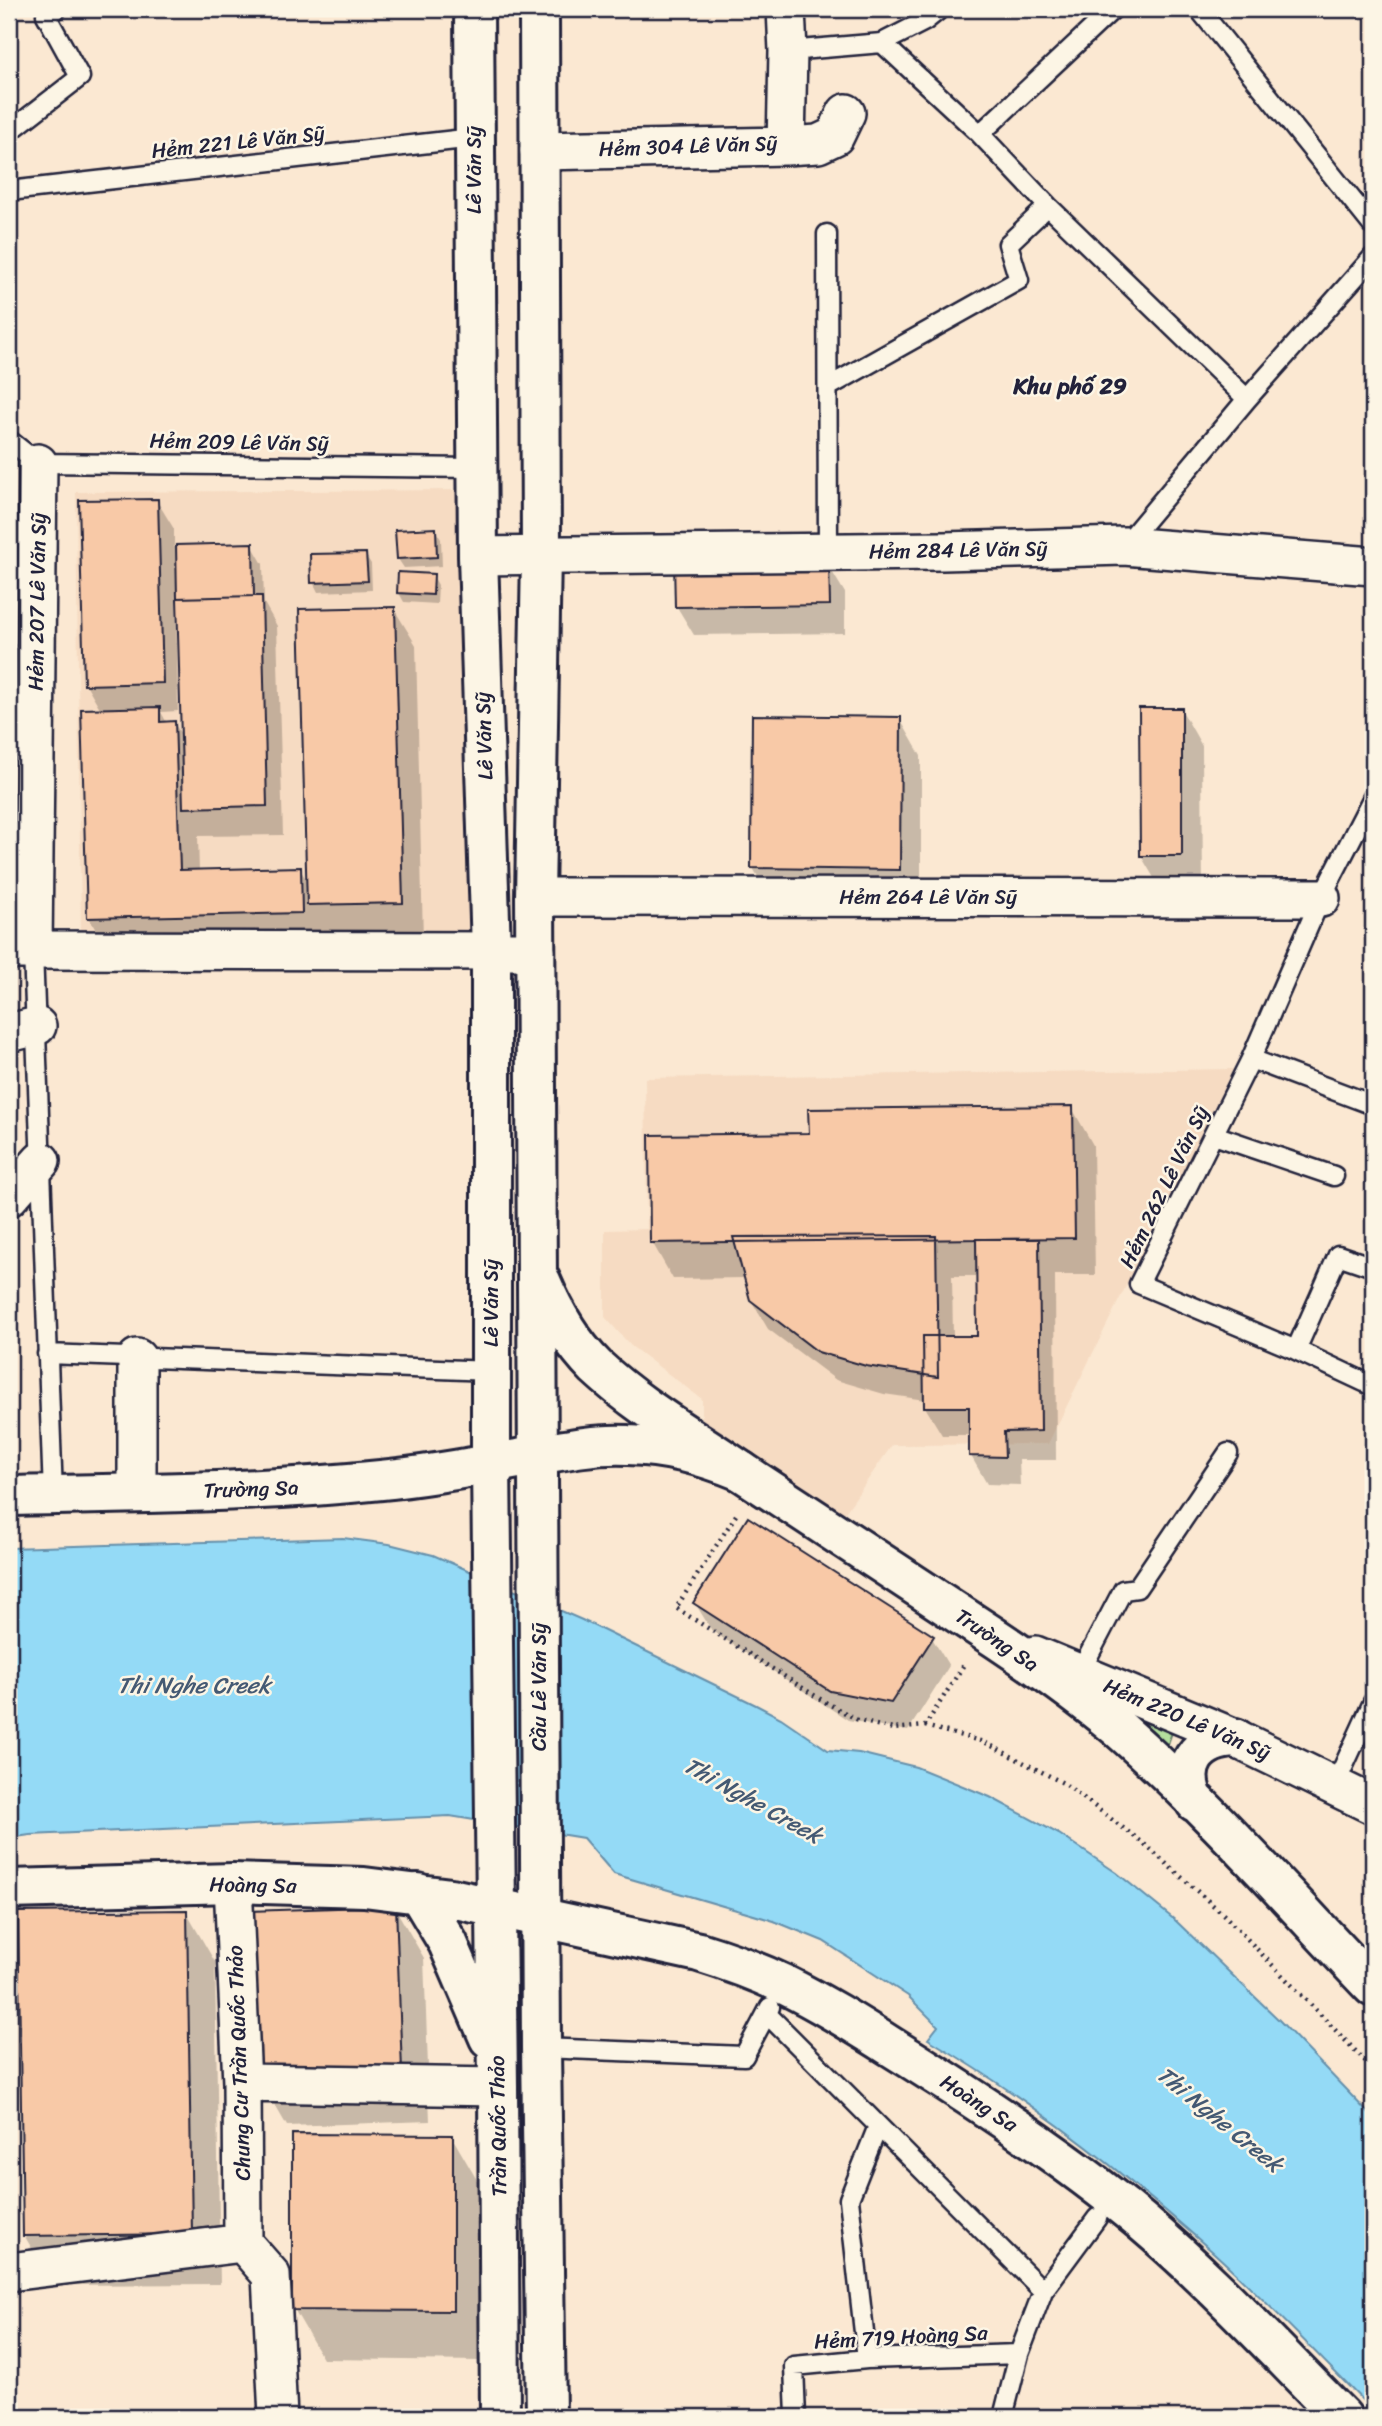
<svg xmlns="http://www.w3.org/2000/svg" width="1382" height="2426" font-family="Sriracha,sans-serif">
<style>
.built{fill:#f6dbc2}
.green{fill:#b4df9d;stroke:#6b806c;stroke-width:2}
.water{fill:#94daf6;stroke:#6690ab;stroke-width:2}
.shadow{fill:#0003;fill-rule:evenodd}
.building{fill:#f8c9a7;stroke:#22223b;stroke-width:2}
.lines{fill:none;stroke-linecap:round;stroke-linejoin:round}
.service-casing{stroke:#22223b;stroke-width:23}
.minor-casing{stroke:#22223b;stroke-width:42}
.tertiary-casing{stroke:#22223b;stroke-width:44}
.secondary-casing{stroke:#22223b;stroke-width:44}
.path{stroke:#22223b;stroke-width:4.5;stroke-dasharray:2 5;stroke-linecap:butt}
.service{stroke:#fcf5e5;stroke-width:18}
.minor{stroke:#fcf5e5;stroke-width:37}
.tertiary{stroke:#fcf5e5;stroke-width:38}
.secondary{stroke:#fcf5e5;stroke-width:38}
.labels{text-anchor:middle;stroke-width:5;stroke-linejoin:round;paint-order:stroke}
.street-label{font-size:21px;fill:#22223b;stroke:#fcf5e5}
.neighbourhood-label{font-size:23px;font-weight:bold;fill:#22223b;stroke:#fcf5e5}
.water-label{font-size:23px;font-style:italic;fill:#445973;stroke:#fcf5e5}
</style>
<rect width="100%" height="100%" fill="#fbe8d2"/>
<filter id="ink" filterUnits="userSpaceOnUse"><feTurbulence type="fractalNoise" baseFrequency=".0143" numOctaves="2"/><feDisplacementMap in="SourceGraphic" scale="14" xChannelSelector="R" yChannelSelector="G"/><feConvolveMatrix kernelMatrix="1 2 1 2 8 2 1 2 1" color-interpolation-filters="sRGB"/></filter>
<g filter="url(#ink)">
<path class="built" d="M470,490L473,939L81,938L76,492Z
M1233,1069L1048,1444L892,1445L842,1517L702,1422V1399L631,1346L605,1317V1230L647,1229L645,1078Z"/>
<path class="green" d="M1114,1702L1174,1726L1166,1750Z"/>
<path class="water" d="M343,1538L389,1544L433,1555L582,1620L756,1705L781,1718L828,1750L859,1753L916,1767L990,1797L1059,1834L1117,1873L1176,1921L1279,2020L1373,2118V2411C1321,2358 1269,2303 1214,2253C1125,2173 1031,2100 928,2039L938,2026L908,1996L823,1941L774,1921L614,1874L583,1838L450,1816L30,1835L9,1838V1548Z"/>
<path class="shadow" d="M157,501L174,529V547L252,545L263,564L264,603L277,626L283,835L198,836L199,871L300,869L308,883L394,609L416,645L423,939L330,942L322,929L323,950L110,955L89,918L101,710L86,684ZM176,601H179L183,737L174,723H167L161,712L178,711Z
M435,530L441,539L442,566L404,568L398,559Z
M365,554L371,564L372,590L318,592L313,582Z
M828,565L845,593V633L694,635L677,607Z
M433,576L438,585L437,604L404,602L399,593Z
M1181,709L1202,746L1203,893H1163L1141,856Z
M900,719L921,756V907L774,905L753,868Z
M1072,1108L1093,1145L1095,1275H1055L1056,1460H1019L1020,1485L987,1484L971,1456V1435H942L925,1407V1400L884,1394L836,1380L768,1329L751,1300L746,1278L673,1279L652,1242L811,1135ZM952,1276H978V1337H953Z
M695,1603L932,1638L949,1666L908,1731L848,1720L712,1631Z
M395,1908L424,1958L430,2121L287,2126L258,2076Z
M186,1912L215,1962L220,2284L53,2285L24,2235Z
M452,2137L481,2187V2361L323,2359L294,2309Z"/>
<path class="building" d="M158,499L163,683L84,685L79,500Z
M436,528L437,557L397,559L395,530Z
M253,543L254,596L177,598L176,545Z
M366,553L368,581L311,583L310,554Z
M674,561L829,563L830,605L675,607Z
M398,572L434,574L433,595L397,593Z
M254,596H262L267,806L183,808L177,598Z
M395,607L403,903L307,905L299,609Z
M160,707V722L175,721L180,870L301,867L302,913L87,918L81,709Z
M1139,708H1182V856H1140Z
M752,715L901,717L900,870L751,868Z
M1073,1106L1075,1238L650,1243L649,1135L809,1133L808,1109Z
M936,1236L938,1377L866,1366L818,1352L750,1300L733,1237Z
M976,1239H1039L1041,1431L1004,1432L1005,1457L969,1456V1407H924L923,1336H977Z
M748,1517L934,1636L891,1703L830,1691L693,1603Z
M396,1906L402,2071L256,2076L249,1911Z
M187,1910L192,2234L23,2236L18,1912Z
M292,2134L453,2135V2311L292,2310Z"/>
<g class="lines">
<g class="service-casing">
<path id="service" d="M1199,9L1373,226
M882,43L980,134L1048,206L1247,399
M788,51L882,43L925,21L940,9
M9,132L80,77L46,15L57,9
M980,134L1113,9
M9,191L473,138
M827,234L828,552
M828,387L1019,280L1008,244L1048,206
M9,440L38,463L476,468
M1124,546L1247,399L1373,257
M1373,797L1321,898L1251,1059L1139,1284L1296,1350L1338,1255L1373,1267
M33,951L53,1495
M1251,1059L1373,1105
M1214,1135L1334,1176
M1296,1350L1373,1386
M47,1354L491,1371
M1079,1674L1123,1590L1137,1588L1228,1453
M1335,1785L1373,1702
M767,2014L1043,2291
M541,2048L744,2056L770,2007
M867,2359L849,2199L878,2126
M796,2417L794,2366L867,2359L1019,2354
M1003,2417L1019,2354L1043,2291L1097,2218"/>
</g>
<g class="minor-casing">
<path id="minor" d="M786,146L818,144L835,136L846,113
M539,151L786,146L788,51L786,9
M478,556L943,551L1124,546L1373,566
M535,897L1321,898
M9,950L536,951
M33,951L38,463
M9,1033L37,1026
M9,1197L41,1161
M137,1493V1358
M1035,1655L1235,1738L1373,1805
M233,1883L242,2083L243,2243L271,2275L278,2417
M242,2083L498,2087
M9,2272L243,2243"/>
</g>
<g class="tertiary-casing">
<path id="tertiary" d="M9,1496C133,1493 257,1493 381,1480C425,1476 469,1468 512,1460C551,1453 588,1443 628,1445C668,1446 705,1456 741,1471L997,1639C1039,1667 1080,1696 1118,1728C1209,1808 1290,1900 1373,1987
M1195,1802C1178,1767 1196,1740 1235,1738
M9,1889L233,1883L364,1887L451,1898L699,1952C728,1961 756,1971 783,1984C828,2006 869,2033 911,2059C991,2109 1069,2161 1141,2221C1212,2281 1276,2351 1342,2417"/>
</g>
<g class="secondary-casing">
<path id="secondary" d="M474,9L478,556L491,950V1464L498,2087L500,2417
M539,9L541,554L535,897L541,2048L546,2417
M541,1281C554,1312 572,1343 596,1367C639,1407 693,1438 741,1471
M418,1893L448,1943L489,2038"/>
</g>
<path class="path" d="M736,1515L676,1608L825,1702L860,1721L893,1729L925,1726L965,1663
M925,1726L984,1742L1065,1784L1143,1843L1224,1915L1373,2069"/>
<use href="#service" class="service"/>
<use href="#minor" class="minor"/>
<use href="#tertiary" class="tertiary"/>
<use href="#secondary" class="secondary"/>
</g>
</g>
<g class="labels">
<g class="street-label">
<text transform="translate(238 142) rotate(-6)" y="7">Hẻm 221 Lê Văn Sỹ</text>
<text transform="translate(688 146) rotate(-2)" y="7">Hẻm 304 Lê Văn Sỹ</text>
<text transform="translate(474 170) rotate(-90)" y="7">Lê Văn Sỹ</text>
<text transform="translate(239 442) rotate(1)" y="7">Hẻm 209 Lê Văn Sỹ</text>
<text transform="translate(958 550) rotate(-1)" y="7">Hẻm 284 Lê Văn Sỹ</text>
<text transform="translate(37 602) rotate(-89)" y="7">Hẻm 207 Lê Văn Sỹ</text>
<text transform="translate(484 736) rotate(-92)" y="7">Lê Văn Sỹ</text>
<text x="928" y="904">Hẻm 264 Lê Văn Sỹ</text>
<text transform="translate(1164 1187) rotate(-64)" y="7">Hẻm 262 Lê Văn Sỹ</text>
<text transform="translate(491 1303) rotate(-90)" y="7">Lê Văn Sỹ</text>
<text transform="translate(251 1489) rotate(-2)" y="7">Trường Sa</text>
<text transform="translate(997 1640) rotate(34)" y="7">Trường Sa</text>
<text transform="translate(539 1687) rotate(-90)" y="7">Cầu Lê Văn Sỹ</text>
<text transform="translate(1187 1719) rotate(23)" y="7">Hẻm 220 Lê Văn Sỹ</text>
<text transform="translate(253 1885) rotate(1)" y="7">Hoàng Sa</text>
<text transform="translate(239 2063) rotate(-92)" y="7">Chung Cư Trần Quốc Thảo</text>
<text transform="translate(979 2103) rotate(33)" y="7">Hoàng Sa</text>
<text transform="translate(498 2126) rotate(-91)" y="7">Trần Quốc Thảo</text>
<text transform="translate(901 2337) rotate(-3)" y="7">Hẻm 719 Hoàng Sa</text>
</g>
<g class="neighbourhood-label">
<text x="1070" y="394">Khu phố 29</text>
</g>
<g class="water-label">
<text x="194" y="1693">Thi Nghe Creek</text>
<text transform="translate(753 1800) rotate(29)" y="8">Thi Nghe Creek</text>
<text transform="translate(1220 2119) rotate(39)" y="8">Thi Nghe Creek</text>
</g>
</g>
<rect width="1382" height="2426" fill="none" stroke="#fcf5e5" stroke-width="35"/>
<rect x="18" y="18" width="1347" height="2391" fill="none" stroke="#22223b" stroke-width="2.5" filter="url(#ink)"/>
</svg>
